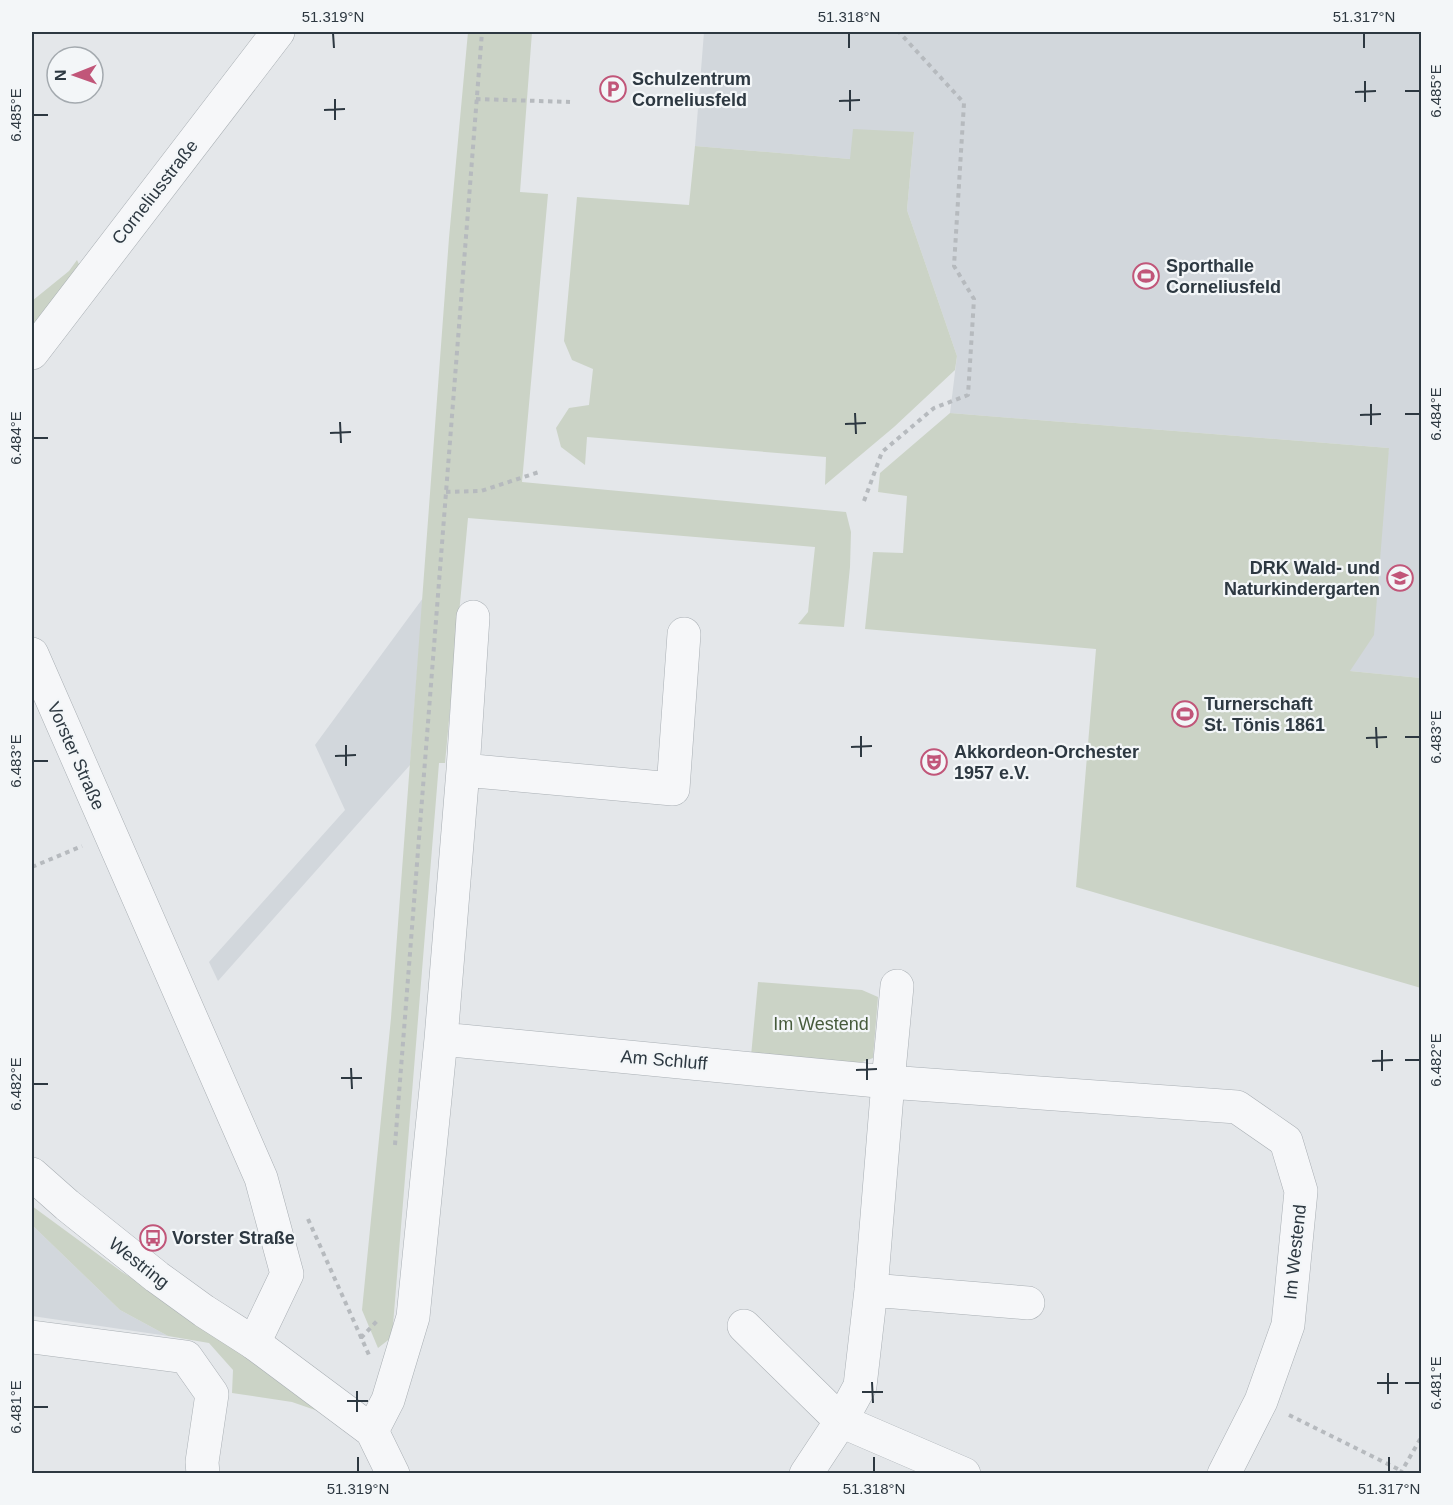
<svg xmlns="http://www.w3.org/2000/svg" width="1453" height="1505" font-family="Helvetica,sans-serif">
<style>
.built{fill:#d2d7dc}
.green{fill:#cbd3c6}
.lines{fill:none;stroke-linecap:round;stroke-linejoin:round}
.minor-casing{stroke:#a9afb4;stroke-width:34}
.tertiary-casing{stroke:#a9afb4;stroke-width:34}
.path{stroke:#b6babe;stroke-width:4;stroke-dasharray:4.5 4.5;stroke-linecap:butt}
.minor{stroke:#f6f7f9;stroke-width:33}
.tertiary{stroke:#f6f7f9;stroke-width:33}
.ticks{fill:none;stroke:#2d3841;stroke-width:2}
.labels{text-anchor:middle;stroke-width:4.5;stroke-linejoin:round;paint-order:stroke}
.poi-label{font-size:18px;font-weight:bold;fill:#2d3841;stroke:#f3f6f8;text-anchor:start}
.street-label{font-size:18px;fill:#2d3841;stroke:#f3f6f8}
.park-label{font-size:18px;fill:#475b3c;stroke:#f3f6f8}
.neatline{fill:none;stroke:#2d3841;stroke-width:2}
.ticks-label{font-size:15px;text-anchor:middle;fill:#2d3841}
</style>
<rect width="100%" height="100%" fill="#e4e7ea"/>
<path class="built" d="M704,32H1421V678L1350,671L1389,448L950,413L957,356L907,210L914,132L850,159L695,146Z
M423,598L410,765L218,981L209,962L345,810L315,745Z
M32,1225L120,1310L168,1336L32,1316Z"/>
<path class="green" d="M468,32H532L520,192L548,194L522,482L846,512L851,532L850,567L844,627L798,624L808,612L815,547L468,518L445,763H439L392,1337L378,1348L362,1310L391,1018L449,238Z
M853,129L914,132L907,210L957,356L955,370L894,427L825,485L826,457L587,437L585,465L561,447L556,428L569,408L589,405L593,369L572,360L564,341L577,197L689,205L695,146L850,159Z
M77,260L82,271L32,336V301L69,271Z
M950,413L1389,448L1374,635L1350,671L1421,678V988L1076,887L1096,649L865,629L873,552L903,553L907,496L878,492L880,473Z
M758,982L862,990L878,997L873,1058L857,1064L751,1056Z
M32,1206L122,1272L260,1358L318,1411L292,1402L232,1393L233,1370L209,1343L168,1336L120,1310L32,1225Z"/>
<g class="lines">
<g class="minor-casing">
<path id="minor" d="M32,353L278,32
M32,654L261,1178L287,1274L254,1343
M463,770L673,789L684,634
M441,1039L888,1082L897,986
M871,1290L1028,1303
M744,1326L841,1421L964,1474
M32,1337L186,1357L212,1394L202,1462L203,1474
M372,1431L388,1400L413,1317L441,1039L463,770L473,617
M806,1474L841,1421L860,1386L871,1290L888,1082L1237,1107L1286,1141L1301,1191L1288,1325L1261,1401L1224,1474"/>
</g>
<g class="tertiary-casing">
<path id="tertiary" d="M32,1174L67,1205L157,1277L204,1311L254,1343L372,1431L393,1474"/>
</g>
<path class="path" d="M476,99L570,102
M446,492L481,491L539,472
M864,501L882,452L934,408L968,395L974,299L954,266L964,103L899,32
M32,867L82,846
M395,1145L482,32
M308,1219L369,1355
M361,1338L377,1321
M1289,1415L1402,1471
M1400,1474L1422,1436"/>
<use href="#minor" class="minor"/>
<use href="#tertiary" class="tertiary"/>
</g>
<path class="ticks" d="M333,33L334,48M849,33V48M1364,33V48M1365,81V102M850,90V111M1405,91H1420M1355,92L1376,91M335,99V120M839,101L860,100M324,110L345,109M33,115H48M1371,404V425M855,413L856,434M1405,414H1420M1360,415L1381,414M340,422L341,443M845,424L866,423M330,433L351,432M33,438H48M1376,727L1377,748M861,736V757M1405,737H1420M1366,738L1387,737M346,745V766M851,747L872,746M335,756L356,755M33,761H48M1382,1050V1071M867,1059V1080M1405,1060H1420M1372,1061L1393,1060M351,1068L352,1089M856,1070L877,1069M341,1078H362M33,1084H48M1388,1373V1394M872,1382L873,1403M1377,1383H1398M1405,1383H1420M357,1391V1412M862,1392H883M347,1401H368M33,1407H48M358,1457V1472M874,1457V1472M1389,1457V1472"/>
<defs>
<g id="parking-ring" transform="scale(1.35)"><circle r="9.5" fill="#f3f6f8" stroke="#c15679" stroke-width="1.5"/><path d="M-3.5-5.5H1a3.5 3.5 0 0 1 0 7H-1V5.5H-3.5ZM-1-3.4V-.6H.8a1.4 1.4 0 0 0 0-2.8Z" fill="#c15679"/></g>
<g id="stadium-ring" transform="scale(1.35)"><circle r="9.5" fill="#f3f6f8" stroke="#c15679" stroke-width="1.5"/><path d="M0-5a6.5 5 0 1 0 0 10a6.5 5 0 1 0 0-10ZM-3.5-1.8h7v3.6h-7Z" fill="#c15679"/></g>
<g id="school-ring" transform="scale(1.35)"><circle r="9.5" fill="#f3f6f8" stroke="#c15679" stroke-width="1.5"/><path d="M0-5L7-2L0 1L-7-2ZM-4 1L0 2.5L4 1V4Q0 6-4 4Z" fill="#c15679"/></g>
<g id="theatre-ring" transform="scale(1.35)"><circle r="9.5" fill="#f3f6f8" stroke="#c15679" stroke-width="1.5"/><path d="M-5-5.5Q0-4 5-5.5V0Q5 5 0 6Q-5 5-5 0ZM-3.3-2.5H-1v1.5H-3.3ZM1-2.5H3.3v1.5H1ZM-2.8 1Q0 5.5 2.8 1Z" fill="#c15679"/></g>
<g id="bus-ring" transform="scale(1.35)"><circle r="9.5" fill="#f3f6f8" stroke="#c15679" stroke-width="1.5"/><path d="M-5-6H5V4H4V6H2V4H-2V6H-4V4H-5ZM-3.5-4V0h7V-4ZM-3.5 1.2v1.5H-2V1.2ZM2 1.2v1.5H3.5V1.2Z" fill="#c15679"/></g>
</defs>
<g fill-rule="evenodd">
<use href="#parking-ring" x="613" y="89"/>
<use href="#stadium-ring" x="1146" y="276"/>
<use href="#school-ring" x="1400" y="578"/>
<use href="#stadium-ring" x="1185" y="714"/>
<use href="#theatre-ring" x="934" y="762"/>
<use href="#bus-ring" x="153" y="1238"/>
</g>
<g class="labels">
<g class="poi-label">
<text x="632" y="85">Schulzentrum<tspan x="632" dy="21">Corneliusfeld</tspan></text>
<text x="1166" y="272">Sporthalle<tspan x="1166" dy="21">Corneliusfeld</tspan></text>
<text x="1380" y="574" text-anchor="end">DRK Wald- und<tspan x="1380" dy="21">Naturkindergarten</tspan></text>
<text x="1204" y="710">Turnerschaft<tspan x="1204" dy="21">St. Tönis 1861</tspan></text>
<text x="954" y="758">Akkordeon-Orchester<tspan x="954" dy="21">1957 e.V.</tspan></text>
<text x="172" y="1244">Vorster Straße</text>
</g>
<g class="street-label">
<text transform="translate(155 192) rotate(-52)" y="6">Corneliusstraße</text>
<text transform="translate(76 756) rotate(66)" y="6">Vorster Straße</text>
<text transform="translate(664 1060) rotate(5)" y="6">Am Schluff</text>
<text transform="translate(1295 1252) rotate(-84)" y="6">Im Westend</text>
<text transform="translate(139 1263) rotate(38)" y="6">Westring</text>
</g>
<g class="park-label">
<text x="821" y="1030">Im Westend</text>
</g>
</g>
<rect width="1453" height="1505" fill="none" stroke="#f3f6f8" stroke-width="66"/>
<g transform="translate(75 75) rotate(269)"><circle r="28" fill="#f3f6f8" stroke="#a4aaaf" stroke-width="1.5"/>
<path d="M0-4.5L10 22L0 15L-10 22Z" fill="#c15679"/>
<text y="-9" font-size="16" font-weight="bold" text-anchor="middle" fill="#2d3841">N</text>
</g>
<rect x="33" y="33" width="1387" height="1439" class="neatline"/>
<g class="ticks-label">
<text x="333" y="22">51.319°N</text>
<text x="849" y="22">51.318°N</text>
<text x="1364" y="22">51.317°N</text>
<text transform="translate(1436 91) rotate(-90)" y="5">6.485°E</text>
<text transform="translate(16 115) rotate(-90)" y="5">6.485°E</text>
<text transform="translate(1436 414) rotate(-90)" y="5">6.484°E</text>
<text transform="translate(16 438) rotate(-90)" y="5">6.484°E</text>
<text transform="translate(1436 737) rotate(-90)" y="5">6.483°E</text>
<text transform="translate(16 761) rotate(-90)" y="5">6.483°E</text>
<text transform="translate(1436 1060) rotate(-90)" y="5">6.482°E</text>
<text transform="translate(16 1084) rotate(-90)" y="5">6.482°E</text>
<text transform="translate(1436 1383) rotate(-90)" y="5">6.481°E</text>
<text transform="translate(16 1407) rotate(-90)" y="5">6.481°E</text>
<text x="358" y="1494">51.319°N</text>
<text x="874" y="1494">51.318°N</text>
<text x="1389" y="1494">51.317°N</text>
</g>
</svg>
